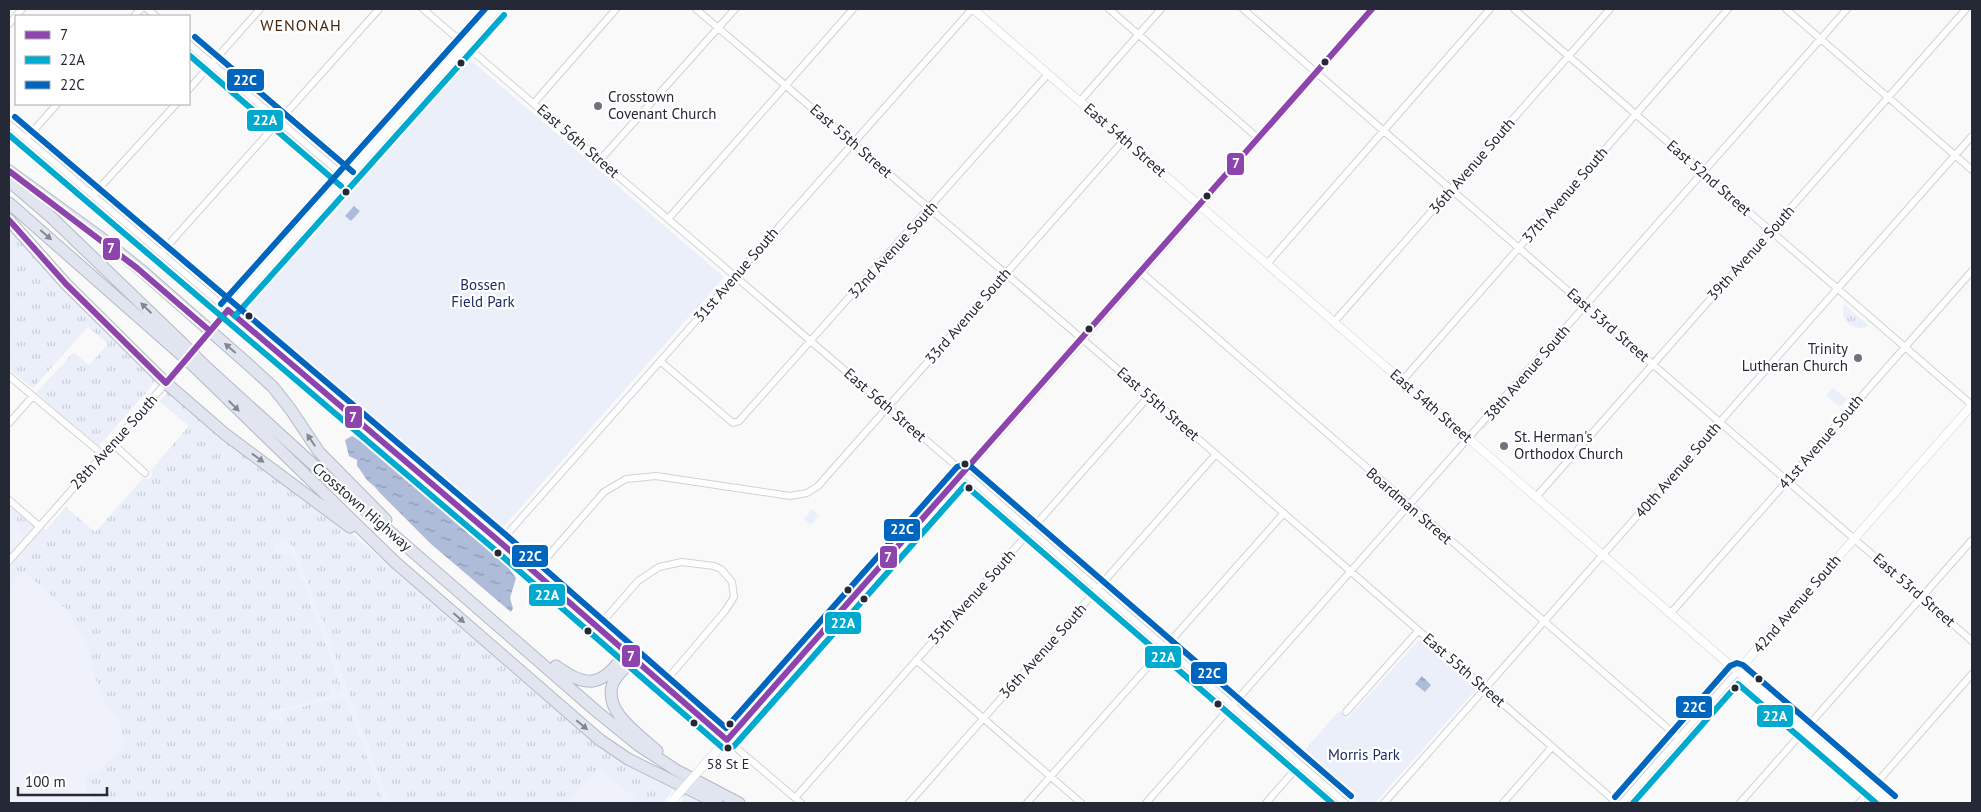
<svg xmlns="http://www.w3.org/2000/svg" width="1981" height="812" font-family="'PT Sans',sans-serif">
<style>
.built{fill:#eff2fb}
.grass{fill:url(#grass-tufts)}
.park{fill:#ebeffa}
.water{fill:url(#water-ripples)}
.lines{fill:none;stroke-linecap:round;stroke-linejoin:round}
.minor-casing{stroke:#d0d2d7;stroke-width:8}
.tertiary-casing{stroke:#d0d2d7;stroke-width:9}
.motorway-casing{stroke:#b4b9c5;stroke-width:13}
.minor{stroke:#fefefe;stroke-width:6}
.tertiary{stroke:#fefefe;stroke-width:8}
.motorway{stroke:#e0e5f0;stroke-width:11}
.tertiary-bridge-casing{stroke:#d0d2d7;stroke-width:9;stroke-linecap:butt}
.motorway-bridge-casing{stroke:#b4b9c5;stroke-width:13;stroke-linecap:butt}
.tertiary-bridge{stroke:#fefefe;stroke-width:8}
.motorway-bridge{stroke:#e0e5f0;stroke-width:11}
.bus-1-casing{stroke:#fff;stroke-width:10}
.bus-2-casing{stroke:#fff;stroke-width:10}
.bus-3-casing{stroke:#fff;stroke-width:10}
.bus-1{stroke:#8e44ad;stroke-width:6}
.bus-2{stroke:#00a9ce;stroke-width:6}
.bus-3{stroke:#0065bd;stroke-width:6}
.oneway{fill:#828792}
.bus-dot{fill:#242935;stroke:#fff;stroke-width:2}
.poi-dot{fill:#6f727a;stroke:#fff;stroke-width:2}
.labels{text-anchor:middle;stroke-width:4.5;stroke-linejoin:round;paint-order:stroke}
.bus-label{font-size:14px;fill:#242935;stroke:#fff}
.poi-label{font-size:15px;fill:#242935;stroke:#fff;text-anchor:start}
.street-label{font-size:15px;fill:#242935;stroke:#fff}
.park-label{font-size:15px;fill:#1c2d62;stroke:#fff}
.neighbourhood-label{font-size:16px;letter-spacing:1px;fill:#47280e;stroke:#fff}
.line-badge{stroke:#fff;stroke-width:2}
.badge-label{font-size:14px;text-anchor:middle;font-weight:bold;fill:#fff}
</style>
<defs>
<pattern id="grass-tufts" width="24" height="20" patternUnits="userSpaceOnUse" patternTransform="scale(1.25)"><rect width="24" height="20" fill="#ebeffa"/><path d="M3 7l-1-3M5 7V3M7 7l1-3M15 17l-1-3M17 17v-4M19 17l1-3" fill="none" stroke="#c9cdd7"/></pattern>
<pattern id="water-ripples" width="26" height="14" patternUnits="userSpaceOnUse" patternTransform="scale(1.25)"><rect width="26" height="14" fill="#aebbd9"/><path d="M2 4q2-2 4 0t4 0M15 11q2-2 4 0t4 0" fill="none" stroke="#8d98b1"/></pattern>
</defs>
<rect width="100%" height="100%" fill="#f9f9f9"/>
<path class="built" d="M201,440L432,626L640,803H9V504L88,570Z"/>
<path class="grass" d="M9,223L153,375L155,380L150,388L99,446L36,393L72,354L74,353L89,365L108,344L88,327L33,388L9,369Z
M1844,304L1869,326C1851,332 1840,322 1844,304Z
M1522,384L1524,385L1484,429L1483,428Z
M168,392L342,525L530,686L703,803H681L684,798L673,790L663,803H640L599,768L568,803H390L301,563C296,553 294,542 282,540L275,544V551L283,555L291,556L294,559L343,692L337,694L335,690L331,689V696L265,713L264,716L272,720L277,719L281,726L284,724L280,714L282,712L344,696L384,803H96L87,792L86,776L97,772L124,745L120,724L116,717L103,703L105,699L95,678L87,643L74,625L71,616L67,610L24,571L9,588V569L44,528L46,530L66,507L95,532L144,477L148,479L153,474L150,471L189,426L159,401Z
M9,506L29,524V528L24,534L17,530L20,525L9,516Z"/>
<path class="park" d="M466,56L724,277L500,531L242,309Z
M1833,388L1847,399L1840,407L1826,395Z
M812,509L819,515L811,525L804,519Z
M1419,640L1476,689L1375,803H1358L1301,754L1339,711L1348,718Z"/>
<path class="water" d="M354,206L360,211L351,221L345,216Z
M352,436L365,444L508,567L516,578L510,598L513,608L511,612L431,544L379,492C375,486 371,484 367,480C363,475 361,470 357,466V460L349,456L345,440Z
M1422,676L1431,685L1425,692L1415,684Z"/>
<g class="lines">
<g class="minor-casing">
<path id="minor" d="M147,9L156,16
M423,9L925,439L1345,803
M696,9L1149,396L1617,803
M1109,9L1258,138
M1243,9L1972,641
M1514,9L1972,405
M1786,9L1972,170
M134,16L141,9
M9,24L22,9
M189,44L347,179
M189,89L260,9
M1080,101L1161,9
M534,103L616,9
M9,124L228,310
M26,139L57,104
M600,160L735,9
M93,195L176,104
M668,219L853,9
M161,253L379,9
M1267,264L1490,9
M1141,272L1679,738
M1334,322L1610,9
M660,361L733,423L739,421L1048,74
M9,376L102,454
M1402,381L1728,9
M9,423L33,396
M112,443L145,473
M1536,497L1966,9
M9,500L39,526
M500,542L972,9
M9,561L166,383
M535,571L604,492L626,479L656,476L790,496L807,493L818,486L1124,140
M1670,614L1972,271
M598,627L638,581L659,567L682,562L714,566L721,569L732,582L734,597L725,611L664,683
M916,660L1081,803
M1346,712L1418,631
M727,740L801,803
M795,798L1149,396
M909,803L1216,454
M1027,803L1284,513
M1146,803L1847,9
M1266,803L1300,764
M1384,803L1972,136
M1503,803L1552,747
M1622,803L1737,672
M1740,803L1972,540
M1859,803L1972,674"/>
</g>
<g class="tertiary-casing">
<path id="tertiary" d="M973,9L1889,803
M228,310L500,542L727,740
M166,383L228,310L497,9
M1737,672L1972,405
M703,766L1078,344L1372,9"/>
</g>
<g class="motorway-casing">
<path id="motorway" d="M9,171L100,237L141,270L249,365L273,387L291,410L319,452L386,520
M9,181L51,217L181,342
M9,203L175,349
M9,220L66,284L166,383L225,434L350,527
M205,366L328,478L595,710L638,745L676,770L739,803
M200,372L395,562L600,740L628,759L717,803
M635,659C627,666 615,675 612,686C605,713 639,734 657,751
M556,666C591,692 603,683 627,652"/>
</g>
<use href="#minor" class="minor"/>
<use href="#tertiary" class="tertiary"/>
<use href="#motorway" class="motorway"/>
<g class="tertiary-bridge-casing">
<path id="tertiary-bridge" d="M674,799L703,766"/>
</g>
<g class="motorway-bridge-casing">
<path id="motorway-bridge" d="M181,342L205,366
M175,349L200,372"/>
</g>
<use href="#tertiary-bridge" class="tertiary-bridge"/>
<use href="#motorway-bridge" class="motorway-bridge"/>
<g class="bus-1-casing">
<path id="bus-1" d="M9,171L137,268L210,331
M9,220L66,284L166,383L228,310
M228,310L500,542L727,740
M727,740L1372,9"/>
</g>
<g class="bus-2-casing">
<path id="bus-2" d="M189,55L341,186
M9,135L494,549L723,748H729L734,746L965,485L1332,803
M235,316L504,15
M1633,803L1738,684L1876,803"/>
</g>
<g class="bus-3-casing">
<path id="bus-3" d="M195,37L353,172
M15,117L506,535L726,728L957,467L965,464L970,466L1351,796
M221,304L485,9
M1615,797L1730,666L1737,663L1743,665L1895,796"/>
</g>
<use href="#bus-1" class="bus-1"/>
<use href="#bus-2" class="bus-2"/>
<use href="#bus-3" class="bus-3"/>
</g>
<defs><path id="oneway-solid" d="M-6-.8H1V-3.2L6.5 0L1 3.2V.8H-6Z" transform="scale(1.25)"/></defs>
<g class="oneway">
<use href="#oneway-solid" transform="translate(46 235) rotate(41)"/>
<use href="#oneway-solid" transform="translate(146 308) rotate(-136)"/>
<use href="#oneway-solid" transform="translate(230 348) rotate(-139)"/>
<use href="#oneway-solid" transform="translate(234 406) rotate(45)"/>
<use href="#oneway-solid" transform="translate(311 440) rotate(-124)"/>
<use href="#oneway-solid" transform="translate(258 458) rotate(36)"/>
<use href="#oneway-solid" transform="translate(459 618) rotate(41)"/>
<use href="#oneway-solid" transform="translate(582 725) rotate(40)"/>
</g>
<g class="bus-dot">
<circle cx="1325" cy="62" r="4.5"/>
<circle cx="461" cy="63" r="4.5"/>
<circle cx="346" cy="192" r="4.5"/>
<circle cx="1207" cy="196" r="4.5"/>
<circle cx="249" cy="316" r="4.5"/>
<circle cx="1089" cy="329" r="4.5"/>
<circle cx="965" cy="464" r="4.5"/>
<circle cx="969" cy="488" r="4.5"/>
<circle cx="498" cy="553" r="4.5"/>
<circle cx="848" cy="590" r="4.5"/>
<circle cx="864" cy="599" r="4.5"/>
<circle cx="588" cy="631" r="4.5"/>
<circle cx="1759" cy="679" r="4.5"/>
<circle cx="1735" cy="688" r="4.5"/>
<circle cx="1218" cy="704" r="4.5"/>
<circle cx="694" cy="723" r="4.5"/>
<circle cx="730" cy="724" r="4.5"/>
<circle cx="728" cy="748" r="4.5"/>
</g>
<g class="poi-dot">
<circle cx="598" cy="106" r="5"/>
<circle cx="1858" cy="358" r="5"/>
<circle cx="1504" cy="446" r="5"/>
</g>
<g class="labels">
<g class="bus-label">
<text x="728" y="769">58 St E</text>
</g>
<g class="poi-label">
<text x="608" y="102">Crosstown<tspan x="608" dy="17">Covenant Church</tspan></text>
<text x="1848" y="354" text-anchor="end">Trinity<tspan x="1848" dy="17">Lutheran Church</tspan></text>
<text x="1514" y="442">St. Herman's<tspan x="1514" dy="17">Orthodox Church</tspan></text>
</g>
<g class="street-label">
<text transform="translate(1125 140) rotate(41)" y="5">East 54th Street</text>
<text transform="translate(578 141) rotate(41)" y="5">East 56th Street</text>
<text transform="translate(851 141) rotate(41)" y="5">East 55th Street</text>
<text transform="translate(1472 166) rotate(-49)" y="5">36th Avenue South</text>
<text transform="translate(1709 178) rotate(41)" y="5">East 52nd Street</text>
<text transform="translate(1565 195) rotate(-49)" y="5">37th Avenue South</text>
<text transform="translate(893 250) rotate(-48)" y="5">32nd Avenue South</text>
<text transform="translate(1751 253) rotate(-48)" y="5">39th Avenue South</text>
<text transform="translate(736 275) rotate(-49)" y="5">31st Avenue South</text>
<text transform="translate(968 316) rotate(-49)" y="5">33rd Avenue South</text>
<text transform="translate(1608 325) rotate(41)" y="5">East 53rd Street</text>
<text transform="translate(1527 373) rotate(-49)" y="5">38th Avenue South</text>
<text transform="translate(1158 404) rotate(41)" y="5">East 55th Street</text>
<text transform="translate(885 405) rotate(41)" y="5">East 56th Street</text>
<text transform="translate(1431 406) rotate(41)" y="5">East 54th Street</text>
<text transform="translate(114 442) rotate(-48)" y="5">28th Avenue South</text>
<text transform="translate(1821 442) rotate(-49)" y="5">41st Avenue South</text>
<text transform="translate(1678 470) rotate(-49)" y="5">40th Avenue South</text>
<text transform="translate(1409 506) rotate(41)" y="5">Boardman Street</text>
<text transform="translate(362 507) rotate(41)" y="5">Crosstown Highway</text>
<text transform="translate(1914 590) rotate(41)" y="5">East 53rd Street</text>
<text transform="translate(972 597) rotate(-48)" y="5">35th Avenue South</text>
<text transform="translate(1797 604) rotate(-49)" y="5">42nd Avenue South</text>
<text transform="translate(1043 651) rotate(-48)" y="5">36th Avenue South</text>
<text transform="translate(1464 670) rotate(41)" y="5">East 55th Street</text>
</g>
<g class="park-label">
<text x="483" y="290">Bossen<tspan x="483" dy="17">Field Park</tspan></text>
<text x="1364" y="760">Morris Park</text>
</g>
<g class="neighbourhood-label">
<text x="301" y="31">WENONAH</text>
</g>
</g>
<g class="line-badge">
<rect x="226" y="68" width="39" height="24" rx="5" fill="#0065bd"/>
<rect x="246" y="109" width="38" height="23" rx="5" fill="#00a9ce"/>
<rect x="1226" y="152" width="19" height="24" rx="5" fill="#8e44ad"/>
<rect x="102" y="237" width="19" height="24" rx="5" fill="#8e44ad"/>
<rect x="344" y="405" width="19" height="24" rx="5" fill="#8e44ad"/>
<rect x="883" y="518" width="38" height="24" rx="5" fill="#0065bd"/>
<rect x="511" y="544" width="38" height="24" rx="5" fill="#0065bd"/>
<rect x="879" y="545" width="19" height="24" rx="5" fill="#8e44ad"/>
<rect x="528" y="583" width="38" height="24" rx="5" fill="#00a9ce"/>
<rect x="824" y="611" width="38" height="24" rx="5" fill="#00a9ce"/>
<rect x="621" y="644" width="20" height="24" rx="5" fill="#8e44ad"/>
<rect x="1144" y="645" width="38" height="24" rx="5" fill="#00a9ce"/>
<rect x="1190" y="661" width="38" height="24" rx="5" fill="#0065bd"/>
<rect x="1675" y="695" width="38" height="24" rx="5" fill="#0065bd"/>
<rect x="1756" y="704" width="38" height="24" rx="5" fill="#00a9ce"/>
</g>
<g class="badge-label">
<text x="245" y="85">22C</text>
<text x="265" y="125">22A</text>
<text x="1236" y="168">7</text>
<text x="111" y="253">7</text>
<text x="353" y="422">7</text>
<text x="902" y="534">22C</text>
<text x="530" y="561">22C</text>
<text x="888" y="562">7</text>
<text x="547" y="600">22A</text>
<text x="843" y="628">22A</text>
<text x="631" y="661">7</text>
<text x="1163" y="662">22A</text>
<text x="1209" y="678">22C</text>
<text x="1694" y="712">22C</text>
<text x="1775" y="721">22A</text>
</g>
<rect width="1981" height="812" fill="none" stroke="#242935" stroke-width="20"/>
<rect x="15" y="15" width="175" height="90" fill="#ffffff" stroke="#a7a9ae"/>
<rect x="25" y="31" width="25" height="8" fill="#8e44ad" stroke="#a7a9ae"/>
<text x="60" y="40" font-size="15" fill="#242935">7</text>
<rect x="25" y="56" width="25" height="8" fill="#00a9ce" stroke="#a7a9ae"/>
<text x="60" y="65" font-size="15" fill="#242935">22A</text>
<rect x="25" y="81" width="25" height="8" fill="#0065bd" stroke="#a7a9ae"/>
<text x="60" y="90" font-size="15" fill="#242935">22C</text>
<path d="M18 787v8h89v-8" fill="none" stroke="#242935" stroke-width="2.5"/>
<text x="25" y="787" font-size="15" fill="#242935" stroke="#ffffff" stroke-width="4" paint-order="stroke">100 m</text>
</svg>
